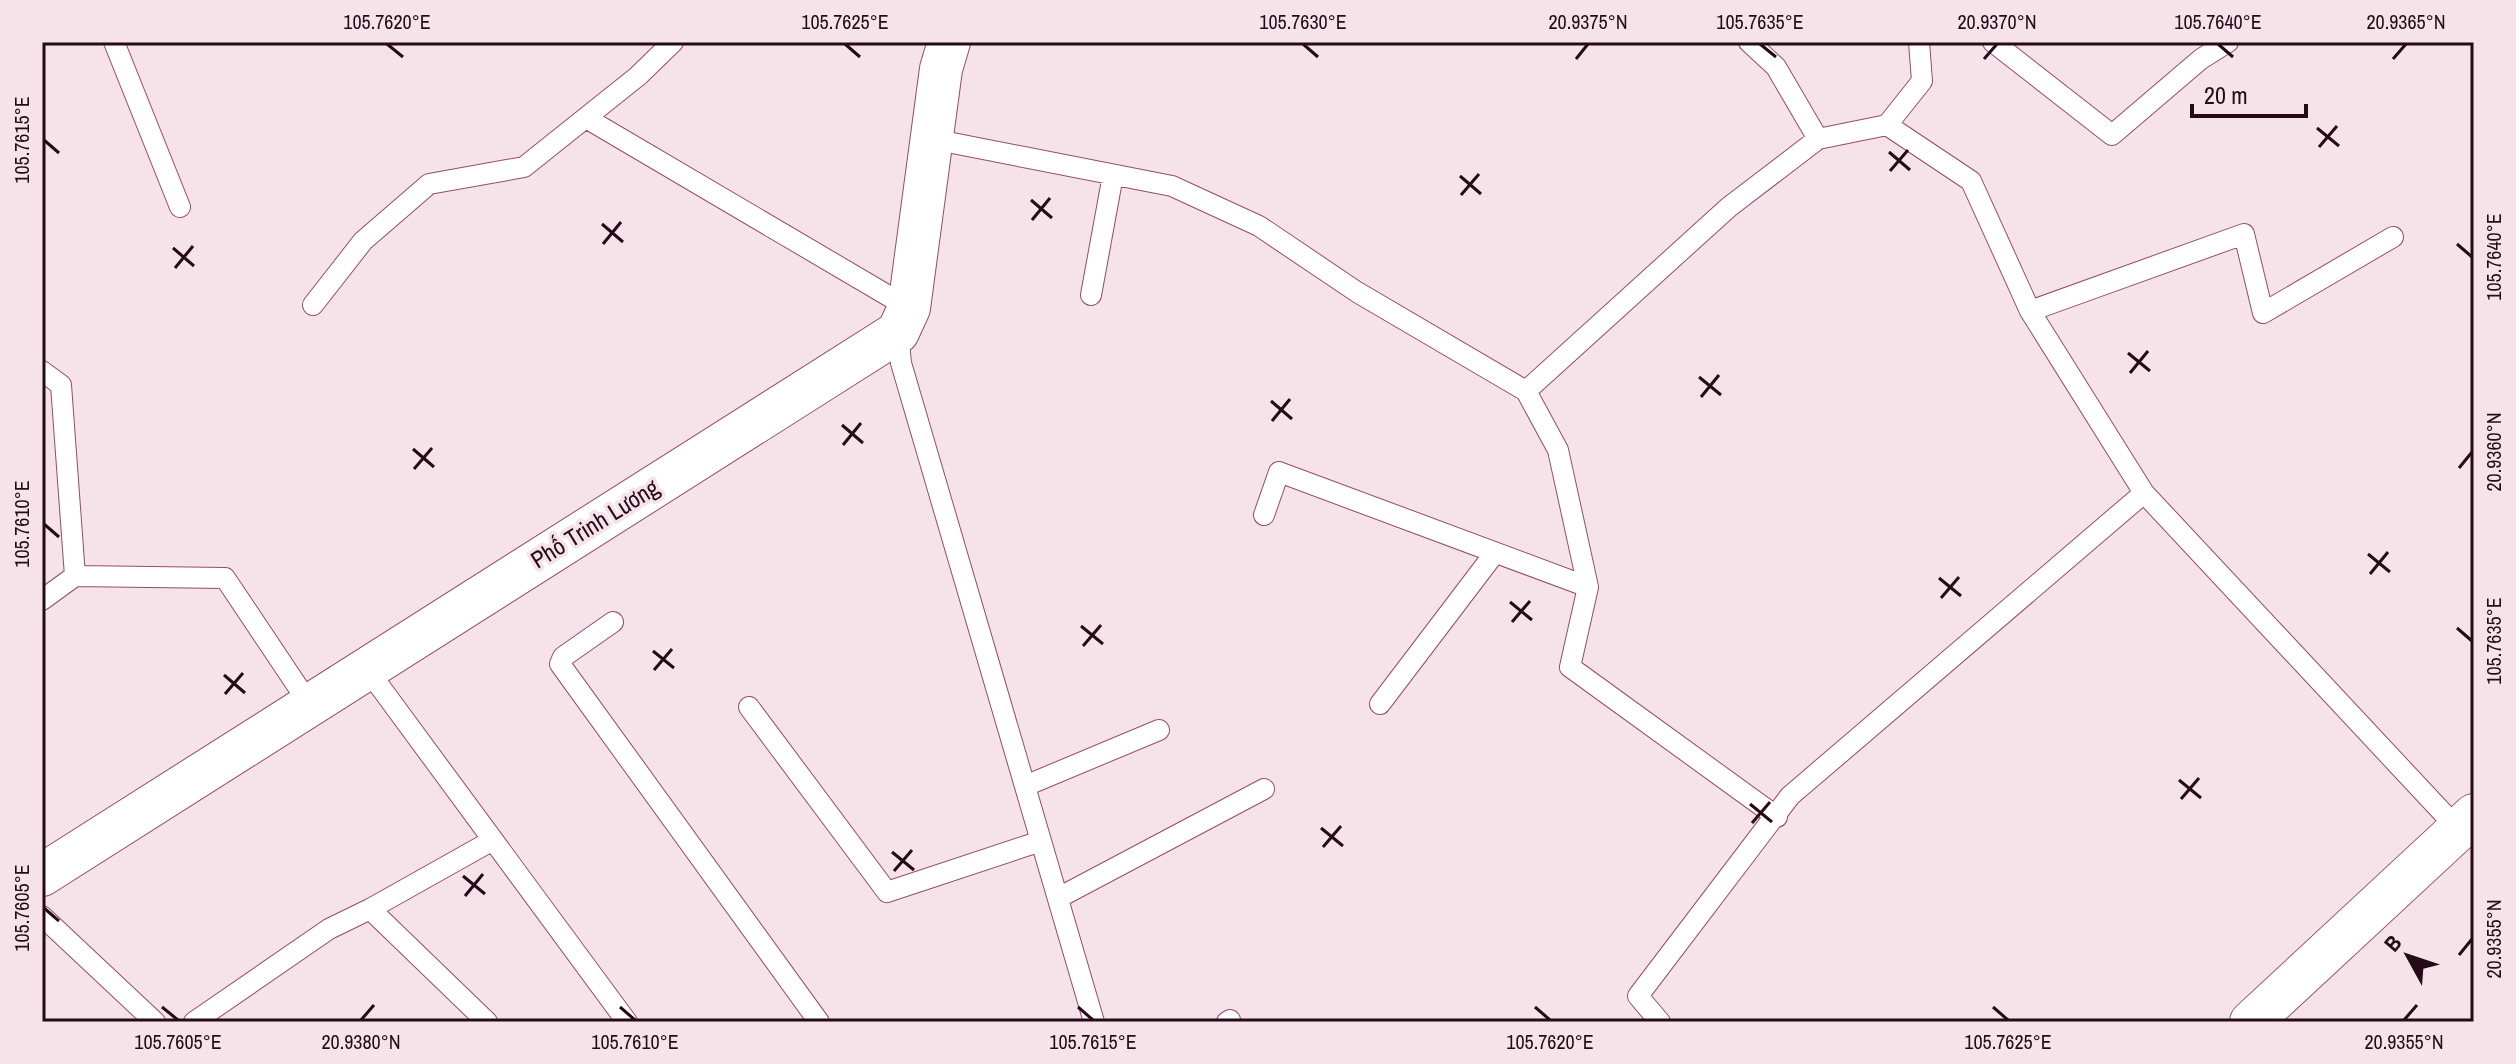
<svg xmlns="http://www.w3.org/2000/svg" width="2516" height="1064" font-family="'Archivo Narrow',sans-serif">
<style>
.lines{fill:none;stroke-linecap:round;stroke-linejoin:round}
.service-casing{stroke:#964b69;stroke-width:22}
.minor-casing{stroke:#964b69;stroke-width:44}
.service{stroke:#fff;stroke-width:20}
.minor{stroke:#fff;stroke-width:42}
.ticks{fill:none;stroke:#270a17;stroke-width:3}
.labels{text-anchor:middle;stroke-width:7;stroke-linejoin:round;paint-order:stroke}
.street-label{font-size:24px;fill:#270a17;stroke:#f5e3e9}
.neatline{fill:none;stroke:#270a17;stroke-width:3}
.ticks-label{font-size:20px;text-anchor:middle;fill:#270a17}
</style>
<rect width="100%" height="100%" fill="#f5e3e9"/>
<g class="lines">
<g class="service-casing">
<path id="service" d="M114,42L180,207
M1749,42L1776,67L1818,139
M1993,42L2112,135L2201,59L2228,42
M586,118L909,308
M1887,125L1922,81L1919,42
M932,139L1172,186L1259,226L1357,292L1526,391L1558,450L1588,587
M1091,295L1113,175
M313,305L363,241L429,184L524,167L638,76L673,42
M2030,311L2244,234L2263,313L2393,237
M898,332L901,363L1094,1022
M42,371L61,385L75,576L225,578L310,705
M1526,391L1729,207L1818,139L1887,125L1971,181L2030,311L2144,493L2458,829
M1264,515L1279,472L1588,587L1570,667L1777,817
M42,600L75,576
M613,622L563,657L560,664L819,1022
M367,669L627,1022
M1380,704L1494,554
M749,707L887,892L1041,841
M1025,786L1159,730
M1058,898L1264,789
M370,909L493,840
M42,916L155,1022
M194,1022L329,929L370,909L487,1022
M1227,1022L1230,1020
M1660,1022L1638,996L1790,796L2144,493"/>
</g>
<g class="minor-casing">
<path id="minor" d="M42,875L898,332L909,308L941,69L949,42
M2251,1022L2474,815"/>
</g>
<use href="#service" class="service"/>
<use href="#minor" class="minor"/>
</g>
<path class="ticks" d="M387,44L403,57M845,44L860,57M1303,44L1318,57M1760,44L1776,57M2218,44L2233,57M1576,59L1588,44M1984,59L1997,44M2393,59L2406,44M2317,128L2339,146M44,140L59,153M2319,147L2337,126M1889,152L1910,170M1890,171L1908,150M1460,176L1481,194M1461,195L1479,174M1031,200L1052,218M1032,220L1050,198M602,224L623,242M603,244L621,222M2457,244L2472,257M173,248L194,266M175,268L193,246M2128,353L2150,371M2130,373L2148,351M1699,377L1721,395M1701,397L1719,375M1271,401L1292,419M1272,421L1290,399M842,425L863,443M843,445L861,423M413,449L434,467M2459,468L2472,452M414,469L432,448M44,524L59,537M2368,554L2390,572M2370,574L2388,552M1939,578L1961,596M1941,598L1959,577M1510,602L1532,620M1512,622L1530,601M1081,626L1103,644M2457,628L2472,641M1083,646L1101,625M653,651L674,668M654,670L672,649M224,675L245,693M225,694L243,673M2179,780L2201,798M2181,799L2199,778M1750,804L1772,822M1752,823L1770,802M1321,828L1343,846M1323,847L1341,826M892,852L914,870M894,871L912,850M463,876L485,894M465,896L483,874M44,908L59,921M2459,955L2472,939M162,1007L178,1020M620,1007L635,1020M1078,1007L1093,1020M1535,1007L1550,1020M1993,1007L2008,1020M361,1020L374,1005M2404,1020L2417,1005"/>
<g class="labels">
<g class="street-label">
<text transform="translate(595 524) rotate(-32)" y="8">Phố Trinh Lương</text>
</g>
</g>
<rect width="2516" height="1064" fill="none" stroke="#f5e3e9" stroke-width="88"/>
<g transform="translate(2408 956) rotate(310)" stroke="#f5e3e9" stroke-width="6" paint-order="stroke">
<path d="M0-6L14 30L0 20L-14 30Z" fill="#270a17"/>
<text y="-12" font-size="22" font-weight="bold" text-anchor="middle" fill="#270a17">B</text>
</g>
<path d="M2192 104v12h114v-12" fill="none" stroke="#270a17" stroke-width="4"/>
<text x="2204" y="104" font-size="24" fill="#270a17" stroke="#f5e3e9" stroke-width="6" paint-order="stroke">20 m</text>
<rect x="44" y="44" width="2428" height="976" class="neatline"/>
<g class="ticks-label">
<text x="387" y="29">105.7620°E</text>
<text x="845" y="29">105.7625°E</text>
<text x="1303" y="29">105.7630°E</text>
<text x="1588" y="29">20.9375°N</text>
<text x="1760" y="29">105.7635°E</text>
<text x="1997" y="29">20.9370°N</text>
<text x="2218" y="29">105.7640°E</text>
<text x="2406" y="29">20.9365°N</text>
<text transform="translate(22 140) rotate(-90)" y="7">105.7615°E</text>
<text transform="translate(2494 257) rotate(-90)" y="7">105.7640°E</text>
<text transform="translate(2494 452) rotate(-90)" y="7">20.9360°N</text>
<text transform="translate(22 524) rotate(-90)" y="7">105.7610°E</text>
<text transform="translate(2494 641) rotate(-90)" y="7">105.7635°E</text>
<text transform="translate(22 908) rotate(-90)" y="7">105.7605°E</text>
<text transform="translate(2494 939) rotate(-90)" y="7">20.9355°N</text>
<text x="178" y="1049">105.7605°E</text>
<text x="361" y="1049">20.9380°N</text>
<text x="635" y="1049">105.7610°E</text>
<text x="1093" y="1049">105.7615°E</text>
<text x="1550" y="1049">105.7620°E</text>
<text x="2008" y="1049">105.7625°E</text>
<text x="2404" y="1049">20.9355°N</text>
</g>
</svg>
